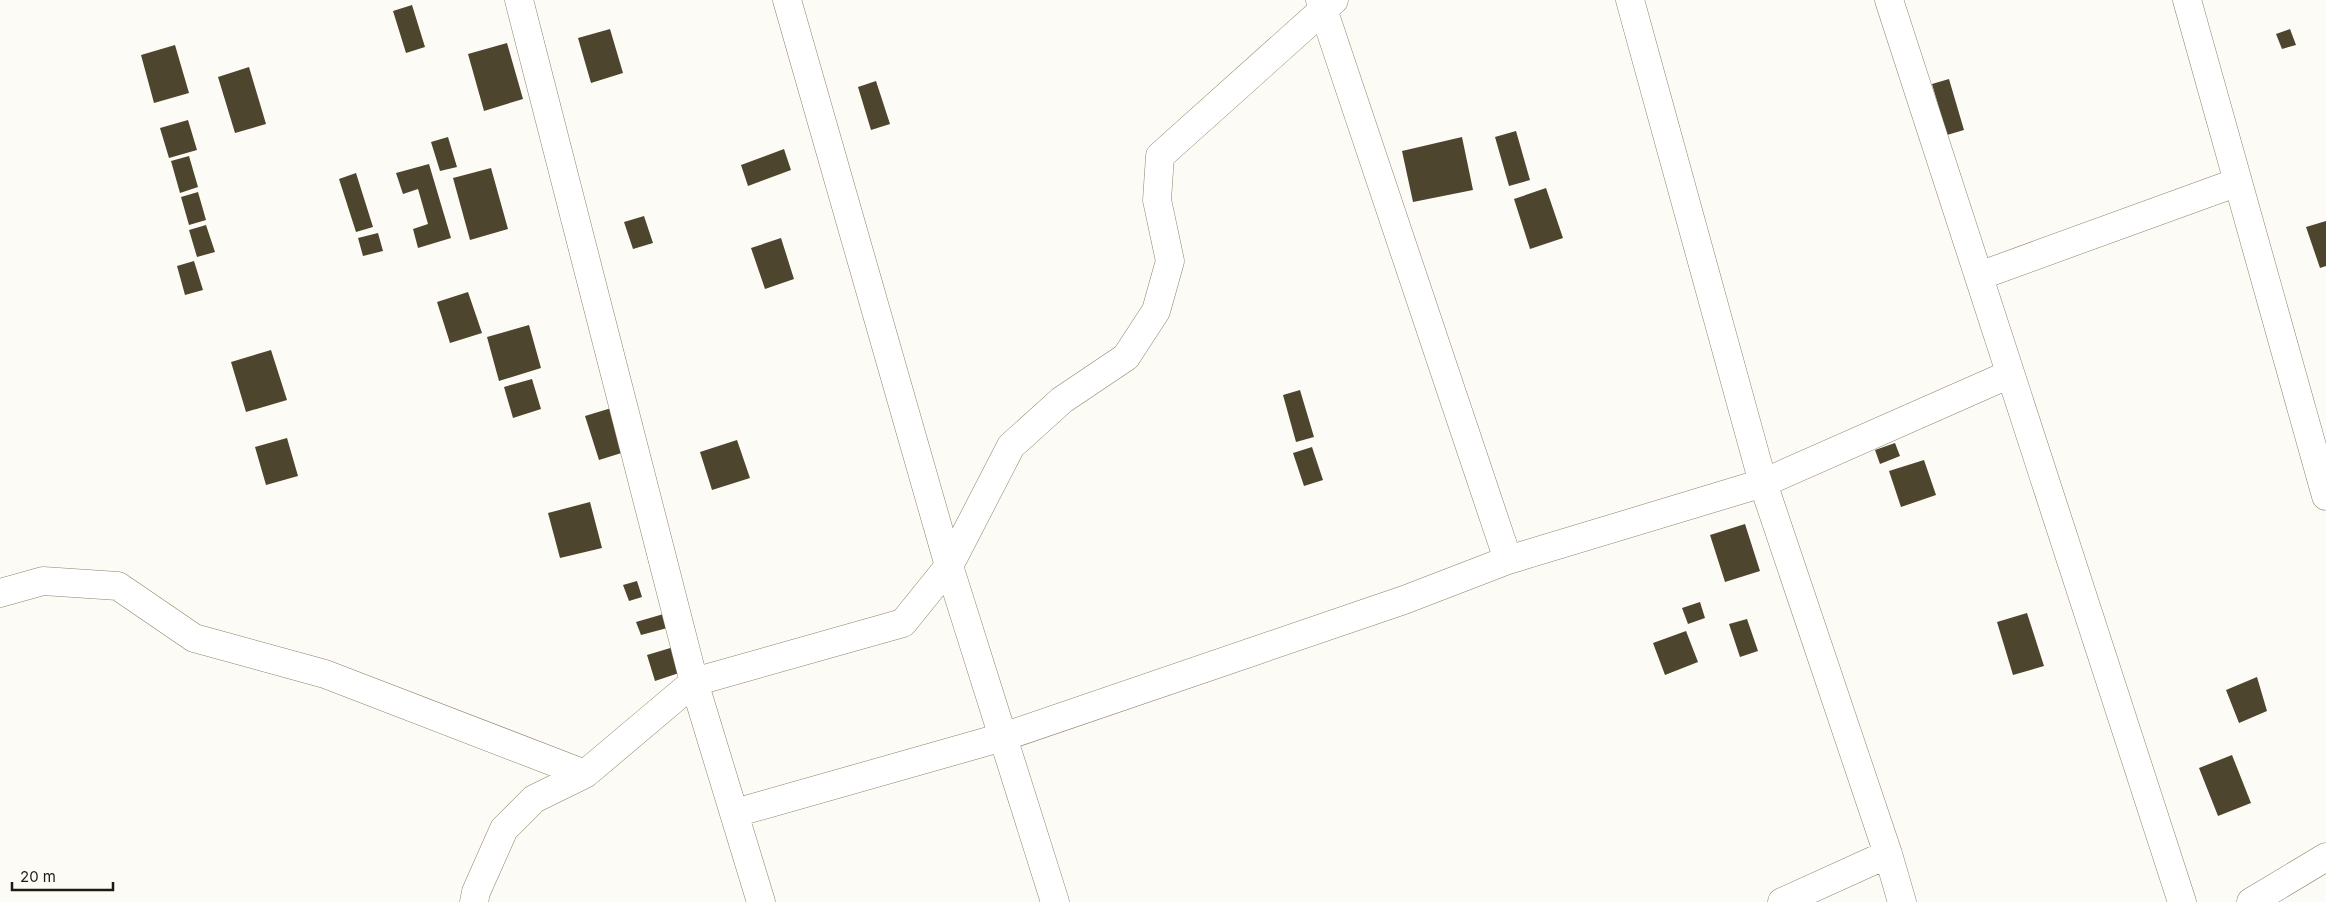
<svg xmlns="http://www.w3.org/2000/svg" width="2326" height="902" font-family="Inter,sans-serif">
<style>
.building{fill:#4e452e}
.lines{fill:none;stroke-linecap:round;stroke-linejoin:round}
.street-casing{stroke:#8d836a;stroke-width:29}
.street{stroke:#fff;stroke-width:28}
</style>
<rect width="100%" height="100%" fill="#fdfbf5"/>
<path class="building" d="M412,5L425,47L406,53L393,11Z
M610,29L623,73L591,83L578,38Z
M2290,29L2296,45L2282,49L2276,34Z
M507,43L523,99L484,111L468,54Z
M175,45L189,93L154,103L141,55Z
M249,67L266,124L235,133L218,77Z
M1949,79L1964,130L1947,135L1932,84Z
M876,81L890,124L871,130L858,87Z
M188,120L197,150L169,158L160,128Z
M1516,131L1530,180L1509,186L1495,137Z
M448,137L457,167L440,171L431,142Z
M1462,137L1473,190L1413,202L1402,151Z
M784,149L791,170L748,186L741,165Z
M189,156L198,187L180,193L171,161Z
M429,164L451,238L418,248L413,229L428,224L418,189L403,194L396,173Z
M491,168L508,229L470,240L453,178Z
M356,173L373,227L356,232L339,179Z
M1546,188L1563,238L1530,249L1514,199Z
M198,192L206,220L189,225L181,197Z
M644,216L653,243L633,249L624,222Z
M2326,221V266L2320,268L2306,227Z
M206,225L215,252L197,257L189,230Z
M378,233L383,251L363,256L358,238Z
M781,238L794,279L765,289L751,248Z
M194,261L203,290L185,295L177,266Z
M468,292L482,333L450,343L437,302Z
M529,325L541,368L499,381L487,337Z
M271,350L287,400L246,412L231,362Z
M532,379L541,409L513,418L504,387Z
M1300,390L1314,437L1296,442L1283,395Z
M618,406L631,450L599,460L585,416Z
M287,438L298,476L266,485L255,447Z
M737,440L750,478L712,490L700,452Z
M1895,443L1900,456L1880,464L1875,450Z
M1312,447L1323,480L1304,486L1293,453Z
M1924,460L1936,495L1901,507L1889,471Z
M590,502L602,548L560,558L548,513Z
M1745,524L1760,571L1725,582L1710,535Z
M637,581L642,597L629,601L623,585Z
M1700,602L1705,618L1688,624L1682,608Z
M667,613L671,627L641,635L636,622Z
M2027,613L2044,666L2013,675L1997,622Z
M1747,619L1758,651L1740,657L1729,624Z
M1686,631L1698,662L1665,675L1653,643Z
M677,646L685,671L655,681L647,655Z
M2257,677L2267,711L2239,723L2226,690Z
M2232,755L2251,803L2218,816L2199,768Z"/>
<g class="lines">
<g class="street-casing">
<path id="street" d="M519,0L694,682L761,902
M787,0L949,566L1055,902
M1320,0L1508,560
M1630,0L1763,483L1888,854L1902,902
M1889,0L2182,902
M2187,0L2326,496
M1979,276L2238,182
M0,593L43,581L118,586L194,638L325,674L585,774
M735,813L1003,737L1404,600L1508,560L1763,483L2010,374
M474,902L476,892L504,829L534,799L585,774L694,682L903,623L949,566L1011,446L1062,400L1126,357L1156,311L1170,261L1157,200L1160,156L1334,0
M1782,902L1888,854
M2251,902L2326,857"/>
</g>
<use href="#street" class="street"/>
</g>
<path d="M12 882v8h101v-8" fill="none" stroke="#1e1a10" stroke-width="2.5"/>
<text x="20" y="882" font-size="15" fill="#1e1a10" stroke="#fdfbf5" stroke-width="4" paint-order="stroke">20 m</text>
</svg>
